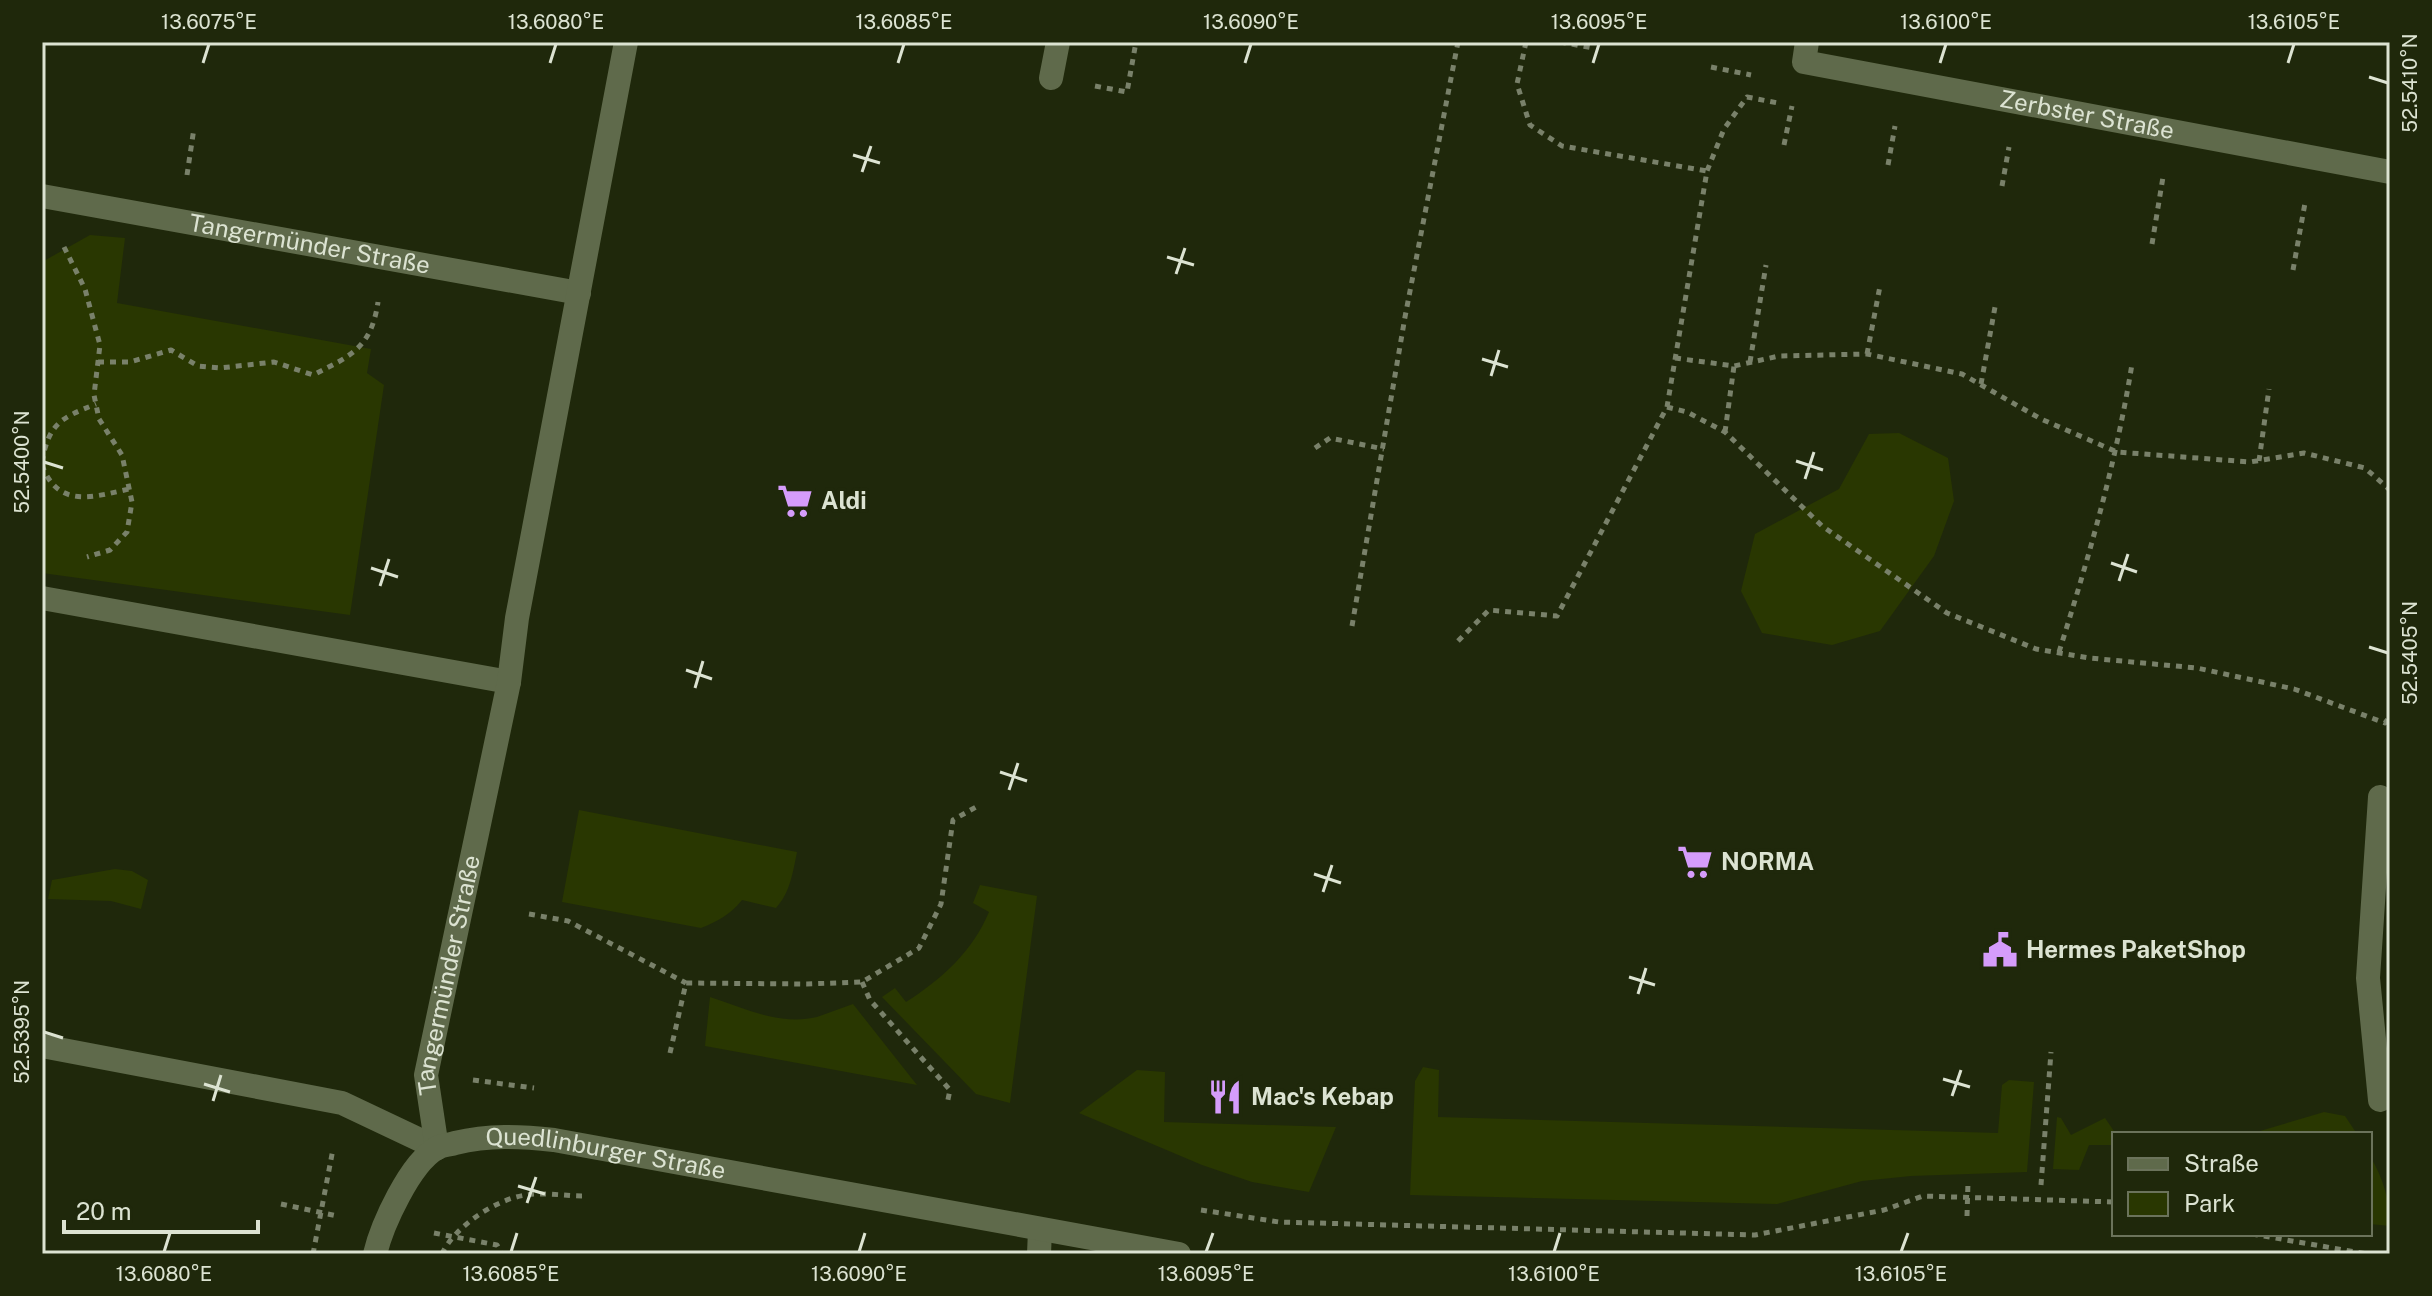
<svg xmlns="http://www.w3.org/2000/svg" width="2432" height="1296" font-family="'Public Sans',sans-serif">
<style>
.green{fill:#293701}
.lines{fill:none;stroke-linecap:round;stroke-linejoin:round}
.path{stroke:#79816a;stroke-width:5;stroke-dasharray:6 6;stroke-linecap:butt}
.service{stroke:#5f6a4b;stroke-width:24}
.minor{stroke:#5f6a4b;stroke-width:24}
.tertiary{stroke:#5f6a4b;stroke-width:24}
.ticks{fill:none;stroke:#dce3d2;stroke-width:3}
.labels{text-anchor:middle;stroke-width:7;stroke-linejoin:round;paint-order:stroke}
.street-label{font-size:24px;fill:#dce3d2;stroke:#1f280b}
.poi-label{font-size:24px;font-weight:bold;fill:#dce3d2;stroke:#1f280b;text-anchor:start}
.neatline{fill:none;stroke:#dce3d2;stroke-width:3}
.ticks-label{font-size:20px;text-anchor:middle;fill:#dce3d2}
</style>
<rect width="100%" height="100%" fill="#1f280b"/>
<path class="green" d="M90,235L125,238L117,303L371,349L367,373L384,385L350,615L42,573V262Z
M1899,433L1948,458L1954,501L1934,556L1880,631L1832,645L1762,633L1741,591L1755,534L1839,489L1869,434Z
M579,810L797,852C793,872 790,893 776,908L742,900C730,915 718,921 701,928L562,902Z
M115,869L132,871L148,880L141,909L111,901L48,899L52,880Z
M980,885L1037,896L1010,1103L976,1094L882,997L895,988L906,1002C942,979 972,952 989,912L973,903Z
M710,997C744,1008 780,1026 817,1017C829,1013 841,1008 853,1004L917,1085L705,1046Z
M1423,1067L1439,1070L1438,1117L1998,1133L2002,1085L2009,1080L2034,1082L2027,1172L1911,1176L1862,1181L1777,1204L1410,1195L1415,1081Z
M1137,1070L1165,1072L1164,1122L1336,1127L1309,1192L1252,1182L1202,1165L1079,1113Z
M2324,1112L2345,1116L2357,1134H2250Z
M2057,1117L2061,1118L2071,1135L2105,1118L2116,1134L2114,1145H2089L2079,1170L2053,1169Z
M2370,1156C2383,1178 2390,1200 2390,1226L2370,1224Z"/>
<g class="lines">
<path class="path" d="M1526,42L1517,84L1530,125L1562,146L1707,171
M1560,42L1593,48
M1711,67L1751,75
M1095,86L1127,92L1136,42
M1784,145L1792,106
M1888,165L1895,126
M187,175L194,128
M2002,186L2009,147
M2152,244L2163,177
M64,247L85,289L100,345L94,395L99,419L122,455L132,502L127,532L110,550L87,557
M2293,270L2305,203
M1867,354L1880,286
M1675,358L1734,366L1779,356L1867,354L1962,374L2041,419L2117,452L2250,462L2304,453L2365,468L2390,490
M98,362H130L171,350L198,366L220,368L274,362L313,375C350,356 371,349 378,302
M1750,362L1766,265
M1981,384L1995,307
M1667,407L1687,412L1725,432L1822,526L1947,613L2036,649L2089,658L2197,668L2294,689L2385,723L2390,716
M1725,432L1734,366
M1315,448L1330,438L1384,449
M2259,461L2269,389
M42,462C49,423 61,418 96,404
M42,465C58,509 93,497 129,489
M1352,626L1405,317L1458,42
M1458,641L1489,610L1557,616L1667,407L1707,171L1724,129L1747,97L1778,103
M2059,652C2089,557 2116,463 2132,364
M529,914L568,921L686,983
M862,982L870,1000L950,1090L947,1104
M670,1053L686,983L807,984L862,982L919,948L941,904L953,820L976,807
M473,1080L534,1088
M2041,1185L2051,1052
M281,1204L337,1216
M1201,1210L1279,1222L1755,1235L1884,1210L1923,1196L2114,1202
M1967,1216L1968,1182
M434,1233L497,1245L502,1254
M2252,1234L2367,1254
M313,1254L333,1149
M442,1254C454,1227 496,1199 526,1195C544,1192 565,1196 582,1196"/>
<g class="service">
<path d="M1051,78L1058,42"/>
<path id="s1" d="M42,196L579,293"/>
<path d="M42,598L509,682"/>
<path d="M2380,797L2368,978L2380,1100"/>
</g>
<g class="minor">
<path id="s2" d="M1807,42L1804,62L2390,172"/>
<path d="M42,1046L342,1103L437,1148"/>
<path id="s3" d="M437,1148L426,1075L509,682L517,618L626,42"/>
<path d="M1039,1254L1040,1230"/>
</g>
<path class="tertiary" id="s4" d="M375,1254C382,1225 410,1163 437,1148C442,1145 450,1145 455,1143C489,1135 520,1136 554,1140L1179,1254"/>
</g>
<path class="ticks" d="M203,63L209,44M550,63L556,44M898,63L904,44M1245,63L1251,44M1593,63L1599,44M1940,63L1946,44M2288,63L2294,44M2369,77L2388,83M853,155L880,163M862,172L871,146M1167,257L1194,265M1176,274L1185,248M1482,359L1508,367M1491,376L1499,350M1796,461L1823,470M44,462L63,468M1805,479L1814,452M2111,563L2137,572M371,568L398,577M2119,581L2128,554M380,586L389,559M2369,647L2388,653M686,670L712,679M695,688L703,661M1000,772L1027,781M1009,790L1018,763M1314,874L1341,883M1323,892L1332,865M1629,977L1655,985M1638,994L1646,968M44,1032L63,1038M1943,1079L1970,1087M204,1084L230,1092M1952,1096L1961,1070M213,1101L221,1075M518,1186L545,1194M527,1203L536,1177M164,1252L170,1233M511,1252L517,1233M859,1252L865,1233M1206,1252L1213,1233M1554,1252L1560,1233M1901,1252L1908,1233"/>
<defs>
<g id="supermarket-bare" transform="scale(2.76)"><path d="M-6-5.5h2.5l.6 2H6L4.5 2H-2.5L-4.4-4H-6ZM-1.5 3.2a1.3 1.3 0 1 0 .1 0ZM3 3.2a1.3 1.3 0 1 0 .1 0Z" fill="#d59cfb" stroke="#1f280b" stroke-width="2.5" paint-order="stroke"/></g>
<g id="civic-bare" transform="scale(2.76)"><path d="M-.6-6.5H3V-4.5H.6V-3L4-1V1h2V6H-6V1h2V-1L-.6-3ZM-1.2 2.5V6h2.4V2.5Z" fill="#d59cfb" stroke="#1f280b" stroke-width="2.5" paint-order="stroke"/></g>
<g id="restaurant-bare" transform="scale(2.76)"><path d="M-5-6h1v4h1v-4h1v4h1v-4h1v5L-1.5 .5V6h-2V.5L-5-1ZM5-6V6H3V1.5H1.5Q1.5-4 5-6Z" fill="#d59cfb" stroke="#1f280b" stroke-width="2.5" paint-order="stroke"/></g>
</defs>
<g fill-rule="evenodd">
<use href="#supermarket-bare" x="795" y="501"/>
<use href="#supermarket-bare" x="1695" y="862"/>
<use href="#civic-bare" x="2000" y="950"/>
<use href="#restaurant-bare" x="1225" y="1097"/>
</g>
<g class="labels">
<g class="street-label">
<text dy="8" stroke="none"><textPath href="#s2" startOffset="308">Zerbster Straße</textPath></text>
<text dy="8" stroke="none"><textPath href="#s1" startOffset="272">Tangermünder Straße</textPath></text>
<text dy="8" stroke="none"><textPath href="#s3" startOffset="176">Tangermünder Straße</textPath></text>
<text dy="8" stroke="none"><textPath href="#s4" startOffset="296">Quedlinburger Straße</textPath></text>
</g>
<g class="poi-label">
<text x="821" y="509">Aldi</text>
<text x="1721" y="870">NORMA</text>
<text x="2026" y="958">Hermes PaketShop</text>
<text x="1251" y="1105">Mac's Kebap</text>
</g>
</g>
<rect width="2432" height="1296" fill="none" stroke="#1f280b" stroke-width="88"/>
<rect x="2112" y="1132" width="260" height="104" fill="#1f280b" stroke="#6b735b" stroke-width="2"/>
<rect x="2128" y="1158" width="40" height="12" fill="#5f6a4b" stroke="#6b735b" stroke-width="2"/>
<text x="2184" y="1172" font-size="24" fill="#dce3d2">Straße</text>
<rect x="2128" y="1192" width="40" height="24" fill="#293701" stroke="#6b735b" stroke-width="2"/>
<text x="2184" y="1212" font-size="24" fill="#dce3d2">Park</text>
<path d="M64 1220v12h194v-12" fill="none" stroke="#dce3d2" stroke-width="4"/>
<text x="76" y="1220" font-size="24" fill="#dce3d2" stroke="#1f280b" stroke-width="6" paint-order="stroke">20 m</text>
<rect x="44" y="44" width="2344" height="1208" class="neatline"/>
<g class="ticks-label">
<text x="209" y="29">13.6075°E</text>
<text x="556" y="29">13.6080°E</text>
<text x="904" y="29">13.6085°E</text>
<text x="1251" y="29">13.6090°E</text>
<text x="1599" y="29">13.6095°E</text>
<text x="1946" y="29">13.6100°E</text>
<text x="2294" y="29">13.6105°E</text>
<text transform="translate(2410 83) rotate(-90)" y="7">52.5410°N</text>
<text transform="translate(22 462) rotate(-90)" y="7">52.5400°N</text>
<text transform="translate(2410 653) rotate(-90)" y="7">52.5405°N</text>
<text transform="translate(22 1032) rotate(-90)" y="7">52.5395°N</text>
<text x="164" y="1281">13.6080°E</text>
<text x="511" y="1281">13.6085°E</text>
<text x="859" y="1281">13.6090°E</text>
<text x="1206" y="1281">13.6095°E</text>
<text x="1554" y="1281">13.6100°E</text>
<text x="1901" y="1281">13.6105°E</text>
</g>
</svg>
